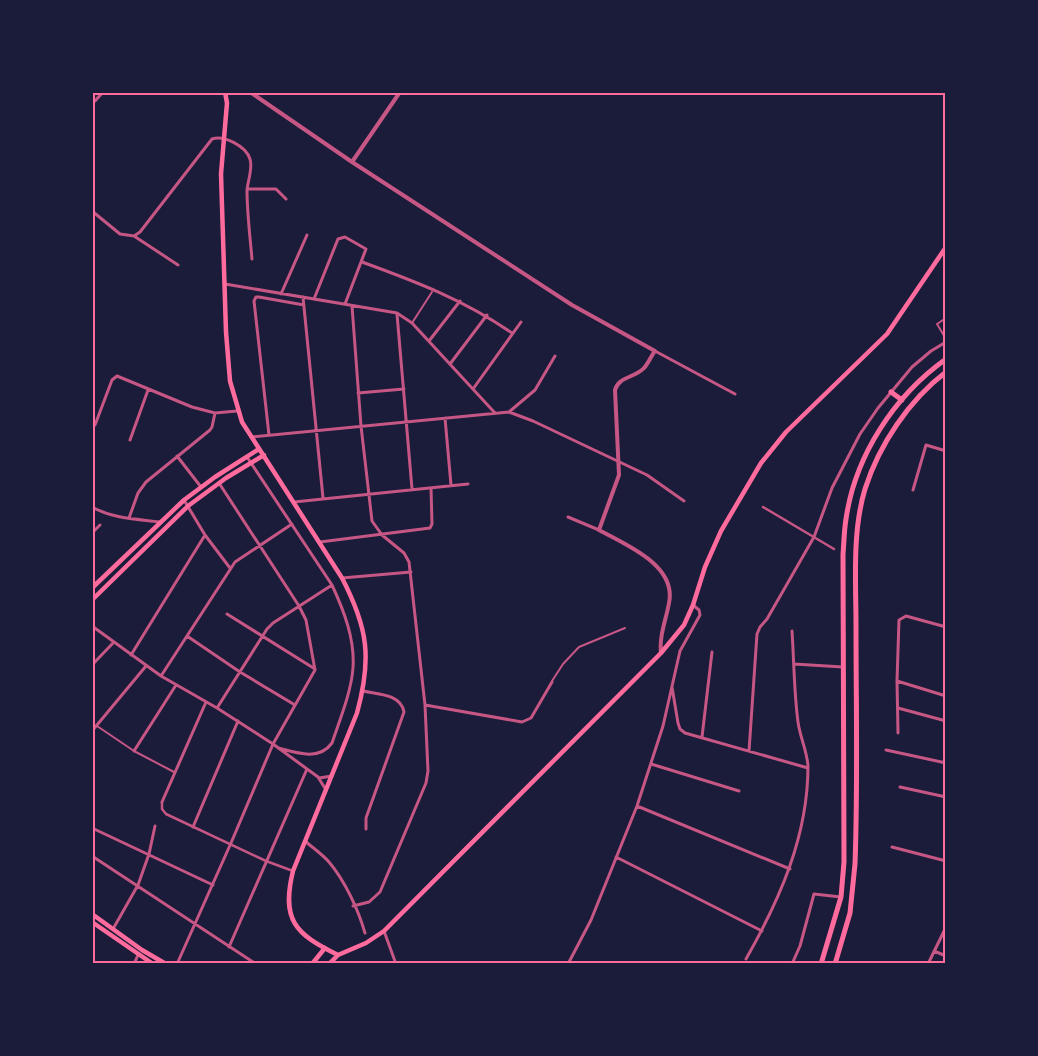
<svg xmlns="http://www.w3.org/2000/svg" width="1038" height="1056" font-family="'Titillium Web',sans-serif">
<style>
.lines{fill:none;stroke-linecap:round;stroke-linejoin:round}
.service{stroke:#c65784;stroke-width:2}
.pedestrian{stroke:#c65784;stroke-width:2.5}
.minor{stroke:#c65784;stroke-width:3}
.tertiary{stroke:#c65784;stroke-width:4}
.secondary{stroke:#ff6b9d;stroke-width:4.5}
.trunk{stroke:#ff6b9d;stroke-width:5}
.neatline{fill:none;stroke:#ff6b9d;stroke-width:2}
</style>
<rect width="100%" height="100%" fill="#1b1b3a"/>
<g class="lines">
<path class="service" d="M946,318L937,324L946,339
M412,323L432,292
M552,681L563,664L579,647L625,628
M97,726L134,751L174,772"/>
<path class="pedestrian" d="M763,507L834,549
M162,802V809L166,814L266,861L293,871"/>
<path class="minor" d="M95,101L103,92
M247,189H276L286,199
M92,211L120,234L134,236L178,265
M134,236L140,232L212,139C224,135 246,146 250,159C253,168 248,180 247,190C247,213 250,236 252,259
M362,262C417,282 464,300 512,333
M225,284L397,313L412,323L495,413
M281,294L307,235
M303,297L323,498
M314,299L338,239L345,237L366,249L345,304
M352,306L361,426L372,521L382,535L404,553L409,562L425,705L428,771L426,783L380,892L369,902L353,906
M397,314L412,489
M429,341L460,301
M655,351L735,394
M450,364L487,315
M473,389L521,322
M358,393L404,389
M509,412L535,390L555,356
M445,418L451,485
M95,425L112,380L117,376L192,407L215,413L237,411
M269,435L254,301L256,297H259L304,305
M252,437L509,412L533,421L647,475L684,501
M130,440L148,390
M177,456L201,487
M247,457L332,585C344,611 355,639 353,668C351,693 340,719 332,743C319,761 297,753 278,748
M913,490L926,445L946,451
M184,500L205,535L230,568
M294,502L468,484
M92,507C113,519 137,519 160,522
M568,517L599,530
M129,518L138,493L146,482L210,430L212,427L215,413
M92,533L100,525
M320,542L430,528L432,524L431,488
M342,578L411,572
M227,614L315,669
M92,626L161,676L217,708L273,744L318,777L326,790
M187,636L240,672L295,705
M131,655L205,535
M794,664L843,667
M92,665L114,642
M161,676L235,562L292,524
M897,681L946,696
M672,687L678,723L680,729L685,733L808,768
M363,691C377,694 401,694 404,712L366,818V829
M425,705L522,722L531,718L552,682
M217,708L267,629L273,623L332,585
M898,708L946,721
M92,731L146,666
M898,733L897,681L899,620L906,616L946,627
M702,737L712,652
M886,750L946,763
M134,751L176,685
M749,751L757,634L760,627L767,619L814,537L832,488L860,434L878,408L912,367L931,351L946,342
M651,764L739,791
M319,778L332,776
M900,787L946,797
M162,802L206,702
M637,806L790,869
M193,827L238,721
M92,828L213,885
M305,841C313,848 322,854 329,862C345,881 358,909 365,933
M892,847L946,861
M92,856L256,964
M616,857L762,931
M113,929L138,885L149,854L155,826
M384,931L396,964
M229,947L307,769
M934,951L946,956
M746,959C780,899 808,836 808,766C807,751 800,737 798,722C794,692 794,661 792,631
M134,964L138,955
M177,964L231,843L273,744L315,670L306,620L299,606L219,483
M568,964L591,920L637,806L663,726L680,651L700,615L699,610L693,605
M792,964L800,946L814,894L841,897
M928,964L946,927"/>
<path class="tertiary" d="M250,92L352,162L572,305L655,351C651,356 648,364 644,368C635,378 619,376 615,390L619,475L599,530C626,545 677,565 669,603C666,620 659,636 661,653
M352,162L400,92"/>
<path class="secondary" d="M225,92L227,103L221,174L226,332L230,381L242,422L342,578C368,628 372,658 357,713L293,871C281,920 295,934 338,955L366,943L384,931L661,653L684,625L693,605L705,567L721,531L761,463L786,432L887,334L946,247
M92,588L184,500L215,477L259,449
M92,600L188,506L226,478L264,455
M92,914L142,950L166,964
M92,922L153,964
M312,964L325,948
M329,964L338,955"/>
<path class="trunk" d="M891,392L902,400
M821,964L841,897L844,862L843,554C844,543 844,531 846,519C855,456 894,396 946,359
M835,964L850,913L855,864C858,784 856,705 856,625C856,581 852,532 865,489C879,445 909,400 946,372"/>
</g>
<rect width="1038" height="1056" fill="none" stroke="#1b1b3a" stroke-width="188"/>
<rect x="94" y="94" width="850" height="868" class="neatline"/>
</svg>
